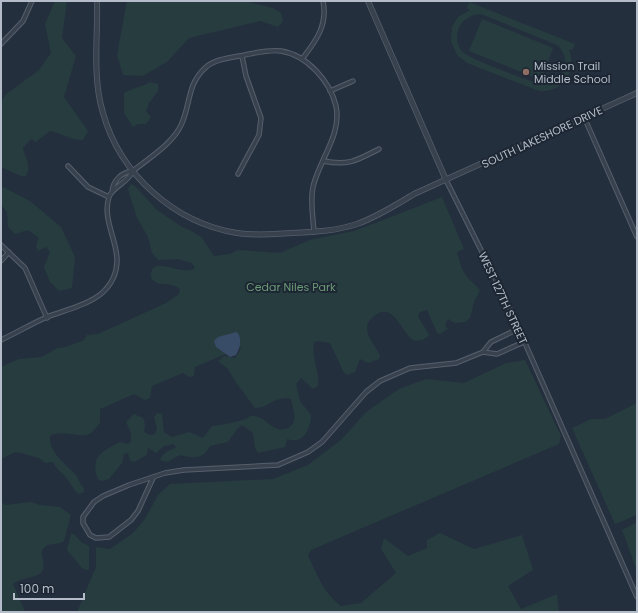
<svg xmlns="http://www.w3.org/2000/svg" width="638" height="613" font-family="Poppins,sans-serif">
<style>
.green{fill:#263c3f;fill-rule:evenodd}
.water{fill:#394c67}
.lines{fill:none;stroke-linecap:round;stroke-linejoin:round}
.minor-casing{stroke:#565f6c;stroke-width:5.5}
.tertiary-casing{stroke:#565f6c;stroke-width:6}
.minor{stroke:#38414e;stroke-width:3.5}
.tertiary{stroke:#38414e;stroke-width:4.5}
.education-dot{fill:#8d6e63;stroke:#1d2633;stroke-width:1.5}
.labels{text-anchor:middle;stroke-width:4;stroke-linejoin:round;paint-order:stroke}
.poi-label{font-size:11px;fill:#b4bcc9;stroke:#1d2633;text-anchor:start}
.street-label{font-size:11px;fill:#b4bcc9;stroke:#1d2633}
.park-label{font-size:11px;fill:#6b9a76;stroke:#1d2633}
</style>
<rect width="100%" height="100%" fill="#242f3e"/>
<path class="green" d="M55,1H67L62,38L76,56L64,97L88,131L83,140C69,140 62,133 50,131L36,142L31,139L23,148C25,158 32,167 26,176H21L1,167V103L5,95L39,70L51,53L45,24Z
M127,1H245L273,8L281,13L283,21L278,27L260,21L189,38L167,62L143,76L123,75L117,55Z
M469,2L575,44L572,50L569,49C577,71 564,93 539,91L467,63L457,55L451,41L452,27L458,17L470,10L467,8ZM481,14L557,45C573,58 564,83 543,84C535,84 471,59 464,53C457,47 455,36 459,28C463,19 472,14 481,14Z
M482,19L553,48L541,80L469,51Z
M150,82L158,84V91L149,103L146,111L151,117L146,124H138L133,127L124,113V93C132,88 142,87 150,82Z
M131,184L135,186L157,210L182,227L190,230L202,238L214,256L230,254L238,250L280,253L310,240L354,231L378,222L442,197L464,249L457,252L462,269L467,277L480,290L474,302L470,318L465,322L455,323L448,319L445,325L448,329L440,334L437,333L427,310L420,312L418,315C420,322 426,327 429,336L422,340L415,341C401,335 394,297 372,318C359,330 375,344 380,356L379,359L368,363L360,359L355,372L347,375L343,371L330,343L318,341L314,342C311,358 320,371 318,386L313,389L301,378L296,384L300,401L311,415C311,429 303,445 287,439L285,447L258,453L255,448L253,433L242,425L237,429L228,442L210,446C203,460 193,458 180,455L167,462L160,460C162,453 169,450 176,448L174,444L164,446L156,453L148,448L147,455L134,462L130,460L128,453L124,454L122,463L109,479L101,481L98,479C89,457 103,451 120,442L127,444L131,442V433L126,422L134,414L143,418L145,424L144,432L150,435L155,434L157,429L154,417L157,413L162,414L164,432L172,437L189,432L203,438L212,426C223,425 235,422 246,419C248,418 249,416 251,416C266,414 272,435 288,428C299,422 293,409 291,399C275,395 267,409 255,408L235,381L228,369L218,361L224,356L235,358L242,347L195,367L194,376L189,377L183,373L152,386L150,398L145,400L134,394L100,409V423C97,426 95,430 91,433C82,440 63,428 50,436C49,453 66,464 76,475C79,479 79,484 84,488V492L79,494C73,490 72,484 67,479C63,472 56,470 53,462L45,463C38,456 37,458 28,455C12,450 16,452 1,459V367L19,359L41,357L58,348L66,347L84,340L87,335L98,334L166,303L179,294L180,289C169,281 162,287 154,281C151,279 151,277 151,273C154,255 183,277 195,268L192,263L178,259L158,260L152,253L148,237L137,218L128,189Z
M1,186L30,201L61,227L75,257L72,288L59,291L50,282L44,267L50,252L46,247L38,251L36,246L39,238L28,230L15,234L8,227L7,212L1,205Z
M525,360L561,436L559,444L311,550L308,555C317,575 323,592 341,606L361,603L396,573L381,549L384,538L408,556L427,548V540L440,533L474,549L522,535L533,570L508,586L521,609L557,594L559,612H77L96,567V547L110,549L133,533L145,519L158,495L170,484L273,479L308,465L341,440L366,412L399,389L426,379L464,383L506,363Z
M637,403V515L615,524L572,428L591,419H605Z
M1,502L6,505L31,502L40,505L60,507L71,515L64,541L60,543L47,545L42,550C41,556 45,563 43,569C41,579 23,576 13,584L25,612H1Z
M637,522V571L622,530Z
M71,534H74L81,542L89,546V569L86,570L82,568L67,550Z"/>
<path class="water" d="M236,332L238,333C242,340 240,348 236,355L230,357L216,347L214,341L218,337Z"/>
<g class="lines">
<g class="minor-casing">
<path id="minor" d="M1,44L23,21L32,1
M302,59C316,41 328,25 323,1
M330,91L353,81
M584,117L637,237
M323,161C348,166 356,161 379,149
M68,166L88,187L109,197
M238,174L259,135L261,118L246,76L242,56
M446,180L506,300L637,597
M112,192C113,180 122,172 133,171
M1,245L25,268L47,318
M1,261L9,252
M518,329L491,342L483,352L497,354L524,342
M1,340C16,333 31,324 47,317C65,310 88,305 102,293C112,284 117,272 117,260C117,240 102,218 109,197C112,187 128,183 133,171C149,158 174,143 182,123C191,102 187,85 205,68C213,60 228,58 239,56C251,54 268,49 281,51C307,55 330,81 336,106C342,135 319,160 313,187C310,201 313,217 314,232
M153,478L138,511L131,520L109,537L96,538L90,535L83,523V517L94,502L103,496L129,485L165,473L184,470L278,465L308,452L322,442L366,392L380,381L410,368L456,363L483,352"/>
</g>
<g class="tertiary-casing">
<path id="tertiary" d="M97,1C98,37 92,77 103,113C120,174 174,223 237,233C255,236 274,234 292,233C314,232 336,231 357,224C377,217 396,205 414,194L637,93
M368,1L446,180"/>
</g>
<use href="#minor" class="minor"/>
<use href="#tertiary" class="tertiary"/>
</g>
<circle class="education-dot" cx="526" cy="72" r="4"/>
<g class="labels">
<g class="poi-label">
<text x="534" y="70">Mission Trail<tspan x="534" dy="13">Middle School</tspan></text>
</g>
<g class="street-label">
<text transform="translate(542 137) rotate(-25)" y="4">SOUTH LAKESHORE DRIVE</text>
<text transform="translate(503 298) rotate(65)" y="4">WEST 127TH STREET</text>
</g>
<g class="park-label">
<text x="291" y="291">Cedar Niles Park</text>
</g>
</g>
<rect width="638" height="613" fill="none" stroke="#b4bcc9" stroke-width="4"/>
<path d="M14 593v6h70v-6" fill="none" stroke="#b4bcc9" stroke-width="2"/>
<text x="20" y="593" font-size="12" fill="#b4bcc9" stroke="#1d2633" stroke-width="3" paint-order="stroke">100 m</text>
</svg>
